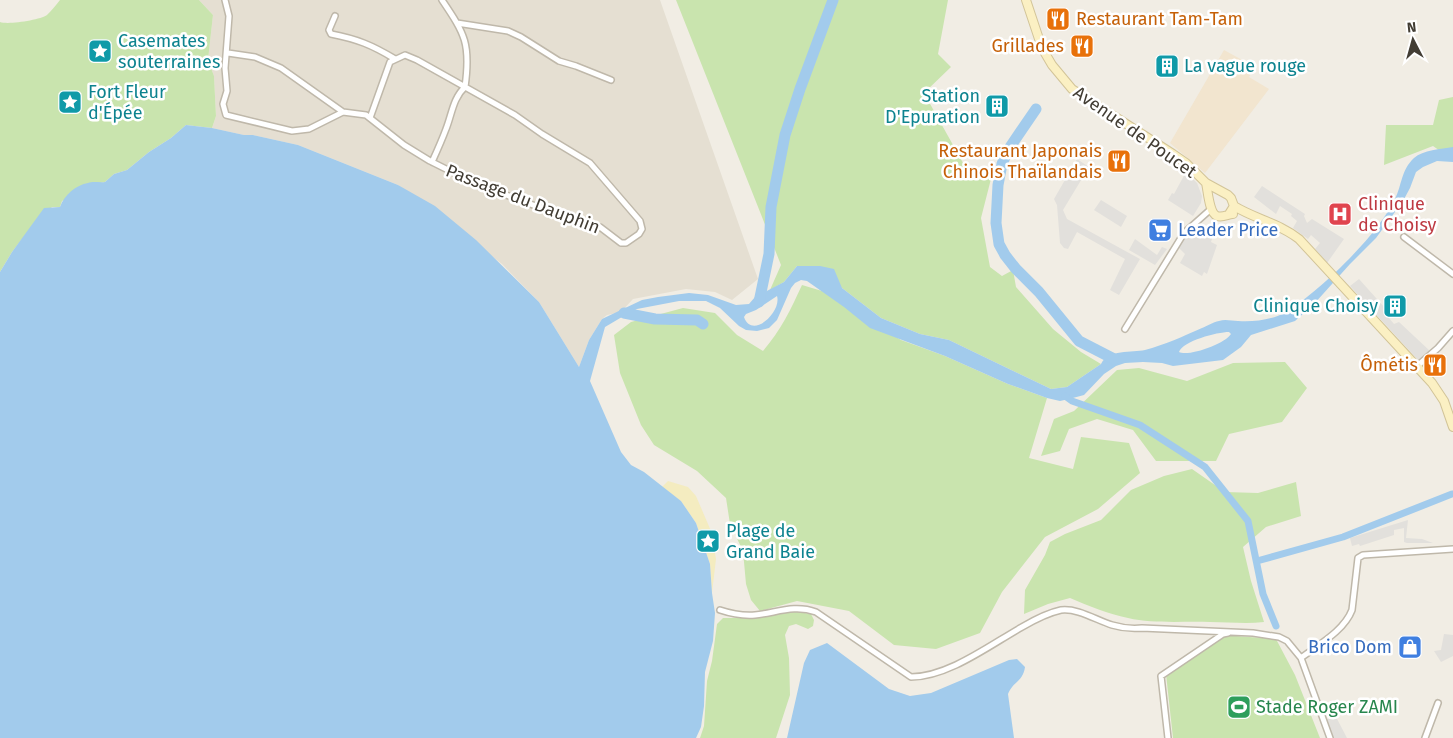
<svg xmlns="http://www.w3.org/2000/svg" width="1453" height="738" font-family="'Fira Sans',sans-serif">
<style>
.residential{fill:#e5dfd2}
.commercial{fill:#f2e5cf}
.green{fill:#c9e4ae}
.sand{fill:#f4ecc0}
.parking{fill:#e2e0dc}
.water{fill:#a2cbec;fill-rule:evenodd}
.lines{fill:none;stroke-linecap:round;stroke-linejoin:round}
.canal{stroke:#a2cbec;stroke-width:7}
.river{stroke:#a2cbec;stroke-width:11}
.minor-casing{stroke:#bfb8aa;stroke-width:8}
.secondary-casing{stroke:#d2c498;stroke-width:10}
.minor{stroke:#fff;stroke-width:5}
.secondary{stroke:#fbf0c3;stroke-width:8}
.labels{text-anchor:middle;stroke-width:5;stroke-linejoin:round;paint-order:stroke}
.food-label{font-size:18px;fill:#c56008;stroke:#fff;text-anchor:end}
.culture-label{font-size:18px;fill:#0d838f;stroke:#fff;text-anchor:start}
.street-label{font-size:18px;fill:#423d34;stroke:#fff}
.health-label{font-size:18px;fill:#be3a42;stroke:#fff;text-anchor:start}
.shop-label{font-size:18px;fill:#366cbe;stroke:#fff;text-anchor:start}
.leisure-label{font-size:18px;fill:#27864d;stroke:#fff;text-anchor:start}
</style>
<rect width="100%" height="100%" fill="#f1ede4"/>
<path class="residential" d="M199,0H660L758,279L732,300L715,292L686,289L633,299L621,312L607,315L602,319L589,340L579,367L539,302L502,264L398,185L298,145L253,135H244L212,128L216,116L214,76L208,60L213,15Z"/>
<path class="commercial" d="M1224,50L1255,67L1249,77L1269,89L1205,173L1170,143Z"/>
<path class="green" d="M60,0H199L213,15L208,60L214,76L216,116L212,128L186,125L171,138L149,152L127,170L114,174L105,182L100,183L62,201L60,207H52L22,239L12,252L0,272V22C8,25 40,20 47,15C51,11 56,5 60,0Z
M676,0H948L938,54L951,67L924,93L967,170L992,175L981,218L990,267L1002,276L1013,270L1016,287L1053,329L1081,352L1101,364L1067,387L1051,389L949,340L920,334L881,318L842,288L797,266L784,282L770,290L781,265Z
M1453,97V160L1433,146L1384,165L1386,125H1433L1439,100Z
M802,285L822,291L901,340L945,356L1008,384L1047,398L1029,458L1073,469L1081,437L1129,443L1140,473L1098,509L1045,537L1002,592L980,633L936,649L894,645L849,611L797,601L760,611L751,600L746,584L743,551L730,524L726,498L697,471L654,445L641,425L620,373L614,335L631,322L683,308L715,313L737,335L763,351C781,330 791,309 802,285Z
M1285,362L1307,388L1282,422L1229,434L1216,461H1156L1133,430L1097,419L1069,429L1060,451L1041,456L1054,419L1074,411L1117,370L1139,368L1187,381L1233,363Z
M1192,469L1225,492L1258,493L1296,482L1301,516L1266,527L1243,547L1251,581L1264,622C1246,624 1228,622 1210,622C1183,621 1154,624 1128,618C1108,614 1089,606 1070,598L1048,604L1024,614L1025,590L1045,555L1050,542L1065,534L1101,520L1131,490L1164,476Z
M792,611L811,614L814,620L813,626L808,629L796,624L789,626L785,635L789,658L790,695L776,738H700L704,726L707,681L712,661L717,624L723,618H755Z
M1224,635L1276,639L1295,675L1320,738H1173L1166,674Z"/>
<path class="sand" d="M668,481L688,487L696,496L711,531L716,559L712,593L710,564L696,523L681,501L662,487Z"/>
<path class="parking" d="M1077,159L1089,167L1063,210L1067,219L1140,259L1119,295L1110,290L1125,259L1077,232L1068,249L1064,248L1060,243L1057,205L1054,199Z
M1186,172L1197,183L1202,196L1201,203L1193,216L1168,200L1172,193L1174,194Z
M1262,186L1305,214L1304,216L1307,223L1312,219L1344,239L1327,263L1315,249L1320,243L1311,235L1308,239L1293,228L1297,221L1291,216L1292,214L1280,206L1276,214L1254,197Z
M1101,200L1127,216L1121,227L1094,210Z
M1200,224L1215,229L1211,242L1217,245L1207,274L1204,272L1202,276L1180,263L1185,254L1178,247L1190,231Z
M1135,239L1157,255L1162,247L1167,249L1155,265L1129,250Z
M1359,279L1385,308L1383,311L1394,324L1399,322L1430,351L1418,360L1350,286Z
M1408,520L1406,538L1422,539L1433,543H1407L1404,542V528L1394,530V535L1360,546L1359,544L1352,546L1350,538Z
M1444,634L1453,635V656L1441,662L1434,651L1441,650Z
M1335,715L1347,738H1348H1332L1326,720Z"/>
<path class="water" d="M186,125L212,128L244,135H253L298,145L398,185L435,206L476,240L539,302L579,367L589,340L602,319L642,300L658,297L689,293L708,295L736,305L749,304L755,297L784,282L797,266H820L834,269L842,288L881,318L920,334L949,340L1051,389L1067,387L1101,364C1108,349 1132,353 1145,350C1164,345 1184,336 1202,328C1207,326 1213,322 1219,321C1225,319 1232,321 1238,321C1254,322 1272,320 1286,312C1320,291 1378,235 1395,199C1402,185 1401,170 1414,158C1423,150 1441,149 1453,147V162L1437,161L1423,167L1416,172L1410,188L1403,201L1376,238L1350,264L1314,304L1295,321L1251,335L1241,347L1223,360L1173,366L1162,363L1143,362L1125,363L1116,366L1104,374L1084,395L1069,399L1060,401L1047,398L1008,384L945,356L870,328L844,307L807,281L801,280L795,283L791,288L777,320L769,328L757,331L746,330L739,326L720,308L706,301H679L637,309L627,314L605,327L590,381L621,452L631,465L644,472L681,501L696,523L710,564L712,593L715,613L713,641L705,672L704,706L701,727L696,738H0V272L12,252L44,208L60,207C64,195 76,185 88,183C93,181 100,183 105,182L114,174L127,170L149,152L171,138ZM777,296C782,312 752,340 744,317L746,314L756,310ZM1229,332L1231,334C1225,344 1188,357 1179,352C1183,341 1217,332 1229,332Z
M827,643L889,689L910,696L931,693L1009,660L1017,659L1025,667C1023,682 1013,681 1008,694L1014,738H787L804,663L810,650Z"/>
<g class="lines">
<path class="canal" d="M1065,396L1072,401L1140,425L1205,467L1248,521L1263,594L1276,626
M1257,561L1343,537L1452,494"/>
<path class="river" d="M1036,109L1008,150L1002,164L998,185L996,223L999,244L1005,255L1016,269L1039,292L1079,341L1114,359
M759,302L769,254L771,207L785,135L800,89L833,0
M624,313L655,319L697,320L703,324"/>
<g class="minor-casing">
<path id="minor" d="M225,0L229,16L225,68L227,91L223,104L226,115L292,131L309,129L343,112L366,115L404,145L430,161L474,183L557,214L600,227L621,243H626L639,234L642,229L640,221L590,163L542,134L515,115L417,60L405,55L390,62L370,118
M335,16L329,30L331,34C357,39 372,45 395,59
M457,23L508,31L521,37L559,61L576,66L611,80
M228,53L255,57L281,68L343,112
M432,162C437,151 442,140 446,129C452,114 453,98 465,87C471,44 465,34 442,0
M1404,237L1453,274
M1125,329L1184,233L1211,209
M1416,367L1438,348L1453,331
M720,610C732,614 742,616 755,615C776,613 794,604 816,612L911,677C948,677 990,645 1022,627C1034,620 1047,613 1061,610C1078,608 1096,620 1112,625C1122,628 1132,629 1142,628L1253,633L1279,637L1287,641L1301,658
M1168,738L1161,676L1223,634L1228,633
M1330,738L1301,658C1318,645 1344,631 1352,610L1358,558L1363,555L1453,549
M1425,738L1438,703"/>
</g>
<g class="secondary-casing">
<path id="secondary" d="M1026,0L1042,48L1052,65L1072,89L1173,154L1186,163L1206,183L1228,195L1231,198L1234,206L1229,214
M1206,183C1208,191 1209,213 1217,216C1223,218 1228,214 1233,214
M1234,206C1255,219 1279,223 1299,239L1432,383L1444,401L1453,427"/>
</g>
<use href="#minor" class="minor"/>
<use href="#secondary" class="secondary"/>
</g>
<defs>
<g id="restaurant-square" transform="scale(1.25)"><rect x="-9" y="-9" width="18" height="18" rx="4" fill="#e8710a" stroke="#fff"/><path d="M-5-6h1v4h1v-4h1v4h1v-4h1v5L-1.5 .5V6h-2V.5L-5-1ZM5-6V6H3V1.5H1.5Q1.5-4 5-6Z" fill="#fff"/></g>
<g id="sight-square" transform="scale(1.25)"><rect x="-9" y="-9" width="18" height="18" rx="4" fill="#0f9aa8" stroke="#fff"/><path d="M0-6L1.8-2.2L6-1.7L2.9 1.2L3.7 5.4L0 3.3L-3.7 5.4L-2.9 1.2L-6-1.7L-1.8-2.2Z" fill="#fff"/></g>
<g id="building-square" transform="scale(1.25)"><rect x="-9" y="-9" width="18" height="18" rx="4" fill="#0f9aa8" stroke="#fff"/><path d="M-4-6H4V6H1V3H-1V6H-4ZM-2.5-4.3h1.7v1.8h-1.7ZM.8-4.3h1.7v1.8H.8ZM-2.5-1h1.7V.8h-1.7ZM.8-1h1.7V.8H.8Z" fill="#fff"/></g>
<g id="hospital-square" transform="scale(1.25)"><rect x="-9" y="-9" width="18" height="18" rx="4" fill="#e0444e" stroke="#fff"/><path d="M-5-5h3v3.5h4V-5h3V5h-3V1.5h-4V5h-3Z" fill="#fff"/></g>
<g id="supermarket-square" transform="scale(1.25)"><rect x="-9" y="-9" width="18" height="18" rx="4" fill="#3f7fe0" stroke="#fff"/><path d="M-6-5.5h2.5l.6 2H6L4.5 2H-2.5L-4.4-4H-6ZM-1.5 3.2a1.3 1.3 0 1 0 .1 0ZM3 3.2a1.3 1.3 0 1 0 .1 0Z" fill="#fff"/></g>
<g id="shop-square" transform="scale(1.25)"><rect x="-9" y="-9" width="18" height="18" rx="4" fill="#3f7fe0" stroke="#fff"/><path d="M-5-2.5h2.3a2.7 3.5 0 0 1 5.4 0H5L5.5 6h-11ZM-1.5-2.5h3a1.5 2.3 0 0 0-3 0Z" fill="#fff"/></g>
<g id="stadium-square" transform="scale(1.25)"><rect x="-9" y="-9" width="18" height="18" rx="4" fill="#2e9e5b" stroke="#fff"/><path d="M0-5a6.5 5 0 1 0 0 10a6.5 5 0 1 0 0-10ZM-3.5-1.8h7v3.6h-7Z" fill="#fff"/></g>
</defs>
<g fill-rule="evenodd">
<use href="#restaurant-square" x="1058" y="19"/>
<use href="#restaurant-square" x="1082" y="46"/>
<use href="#sight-square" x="100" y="51"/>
<use href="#building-square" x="1167" y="66"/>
<use href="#sight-square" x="70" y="102"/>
<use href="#building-square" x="997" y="106"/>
<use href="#restaurant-square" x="1119" y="161"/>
<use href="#hospital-square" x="1340" y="214"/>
<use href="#supermarket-square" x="1160" y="230"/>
<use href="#building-square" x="1395" y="306"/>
<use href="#restaurant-square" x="1435" y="365"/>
<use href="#sight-square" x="708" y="541"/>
<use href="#shop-square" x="1410" y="647"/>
<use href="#stadium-square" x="1239" y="707"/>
</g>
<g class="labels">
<g class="food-label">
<text x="1076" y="25" text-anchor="start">Restaurant Tam-Tam</text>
<text x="1064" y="52">Grillades</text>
<text x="1102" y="157">Restaurant Japonais<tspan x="1102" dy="21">Chinois Thaïlandais</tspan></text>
<text x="1418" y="371">Ômétis</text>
</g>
<g class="culture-label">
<text x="118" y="47">Casemates<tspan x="118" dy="21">souterraines</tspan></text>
<text x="1184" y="72">La vague rouge</text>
<text x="88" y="98">Fort Fleur<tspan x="88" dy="21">d'Épée</tspan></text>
<text x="980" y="102" text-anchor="end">Station<tspan x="980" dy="21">D'Epuration</tspan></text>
<text x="1378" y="312" text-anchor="end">Clinique Choisy</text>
<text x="726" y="537">Plage de<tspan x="726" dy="21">Grand Baie</tspan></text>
</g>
<g class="street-label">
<text transform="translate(1135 132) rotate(35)" y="6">Avenue de Poucet</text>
<text transform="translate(523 199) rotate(21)" y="6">Passage du Dauphin</text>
</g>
<g class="health-label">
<text x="1358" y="210">Clinique<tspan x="1358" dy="21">de Choisy</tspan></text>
</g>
<g class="shop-label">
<text x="1178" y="236">Leader Price</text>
<text x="1392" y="653" text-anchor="end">Brico Dom</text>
</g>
<g class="leisure-label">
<text x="1256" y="713">Stade Roger ZAMI</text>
</g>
</g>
<g transform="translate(1413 40) rotate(354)" stroke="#ffffff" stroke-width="4" paint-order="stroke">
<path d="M0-4L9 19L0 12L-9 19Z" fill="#423d34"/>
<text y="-8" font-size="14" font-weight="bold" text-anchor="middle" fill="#423d34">N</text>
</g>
</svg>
